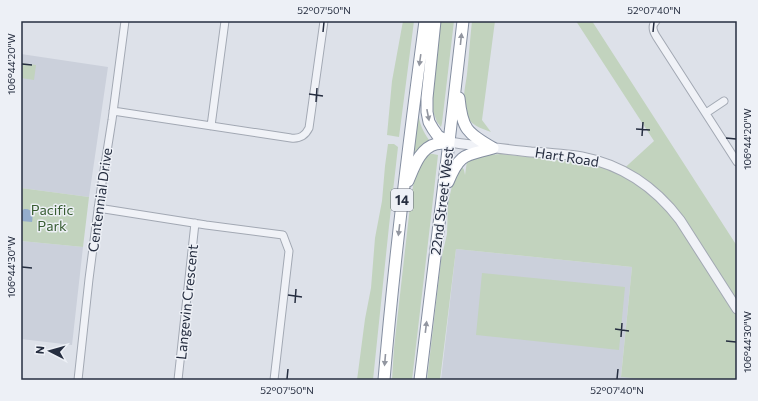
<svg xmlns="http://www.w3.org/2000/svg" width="758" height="401" font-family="Commissioner,sans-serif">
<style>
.built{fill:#cbd0db}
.green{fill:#c2d3be}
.water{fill:#95adcc}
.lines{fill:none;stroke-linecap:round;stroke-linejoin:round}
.minor-casing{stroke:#a2a8b3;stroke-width:9}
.tertiary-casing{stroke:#a2a8b3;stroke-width:11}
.trunk-casing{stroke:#848ea0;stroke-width:13}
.minor{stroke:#f0f2f7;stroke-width:7}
.tertiary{stroke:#f0f2f7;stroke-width:9}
.trunk{stroke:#fff;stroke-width:11}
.oneway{fill:#9296a0}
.ticks{fill:none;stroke:#262e40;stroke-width:1.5}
.labels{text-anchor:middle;stroke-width:3;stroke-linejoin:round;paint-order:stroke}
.shield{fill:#edf0f6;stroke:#626877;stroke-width:1}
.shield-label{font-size:13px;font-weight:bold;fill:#262e40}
.street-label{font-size:14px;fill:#262e40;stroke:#edf0f6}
.park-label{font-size:14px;fill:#385d32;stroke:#edf0f6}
.neatline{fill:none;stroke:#262e40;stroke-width:1.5}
.ticks-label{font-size:10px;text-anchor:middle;fill:#262e40}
</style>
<rect width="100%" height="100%" fill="#dde1e9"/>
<path class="built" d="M21,54L108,67L89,197L21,188Z
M21,241L83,247L72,345L21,339Z
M456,249L632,267L621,376L653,380H441Z"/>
<path class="green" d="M403,21H414L399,137L387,135L392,81Z
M440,21H454L442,123L441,127L437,122L431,106Z
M472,21H495L482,120L491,132C480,128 470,125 465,113C461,105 466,83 467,74C469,56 470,39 472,21Z
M576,21H592L737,246V380H653L621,377L632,267L456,249L440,380H427L441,260L447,234L448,203L452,186L461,165L464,170L465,175L467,161L486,155L501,154L584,163L602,167L618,174L654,141Z
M21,63L36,65L34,80L21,78Z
M418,113C420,125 423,131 429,140L420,147L412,155Z
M388,144H394L398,147L389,226L373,380H357L365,319L371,288L375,238L382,201L385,166Z
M426,154H433L438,155L431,217L412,380H392L394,348L410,206L414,180Z
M21,188L89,197L83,247L21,241Z
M482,273L625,287L619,350L476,335Z"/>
<path class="water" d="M24,209C33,208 33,216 32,222L21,221V212Z"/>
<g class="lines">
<g class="minor-casing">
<path id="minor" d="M656,21C651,26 653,31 656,36L737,162
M113,111L291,138C300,139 305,136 309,128L324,21
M706,113L724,101
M211,126L225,21
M98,208L206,225L283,235L289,251L274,380
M78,380L89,279L99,202L112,120L125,21
M178,380L195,223"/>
</g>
<g class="tertiary-casing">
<path id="tertiary" d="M449,142C476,146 504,149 531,152C548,153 565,154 582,157C623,165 655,187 680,220L737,309"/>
</g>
<g class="trunk-casing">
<path id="trunk" d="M435,21L427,98V112L429,122L433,129L438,136L449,142
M459,98C462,129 467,133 493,148
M408,181C414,167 420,148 436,144C440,143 445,143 449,142
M448,182C460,152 466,156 493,148
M384,380C394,260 409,140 425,21
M420,380L449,142L463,21"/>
</g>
<use href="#minor" class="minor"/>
<use href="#tertiary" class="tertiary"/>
<use href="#trunk" class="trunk"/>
</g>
<defs><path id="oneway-solid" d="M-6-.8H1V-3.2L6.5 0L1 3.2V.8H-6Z"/></defs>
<g class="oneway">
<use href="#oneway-solid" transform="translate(461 39) rotate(-84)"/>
<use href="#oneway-solid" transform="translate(420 60) rotate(98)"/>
<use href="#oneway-solid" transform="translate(428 115) rotate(79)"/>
<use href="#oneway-solid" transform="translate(399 230) rotate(97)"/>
<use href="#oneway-solid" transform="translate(426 327) rotate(-83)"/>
<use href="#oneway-solid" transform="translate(385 360) rotate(95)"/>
</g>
<path class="ticks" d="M323,32L324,22M653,32L654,22M22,64L32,65M309,94L323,96M316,102L317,88M636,129L650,130M642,136L643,122M726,138L736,139M22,267L32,268M288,295L302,297M295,303L296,289M615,329L629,331M621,337L622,323M726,341L736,342M287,379L288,369M617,379L618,369"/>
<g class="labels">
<rect class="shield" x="391" y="189" width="22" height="22" rx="3"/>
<g class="shield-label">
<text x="402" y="205">14</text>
</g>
<g class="street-label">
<text transform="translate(567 157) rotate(9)" y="5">Hart Road</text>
<text transform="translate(100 200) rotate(-82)" y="5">Centennial Drive</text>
<text transform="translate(442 201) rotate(-83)" y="5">22nd Street West</text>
<text transform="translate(187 302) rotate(-84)" y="5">Langevin Crescent</text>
</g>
<g class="park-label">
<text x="52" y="215">Pacific<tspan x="52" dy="16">Park</tspan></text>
</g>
</g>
<rect width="758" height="401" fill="none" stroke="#edf0f6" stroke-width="44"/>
<g transform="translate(50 351) rotate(276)" stroke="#edf0f6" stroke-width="3" paint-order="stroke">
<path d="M0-3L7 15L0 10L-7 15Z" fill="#262e40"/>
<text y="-6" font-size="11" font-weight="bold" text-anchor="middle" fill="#262e40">N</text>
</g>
<rect x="22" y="22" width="714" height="357" class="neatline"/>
<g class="ticks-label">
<text x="324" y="14">52°07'50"N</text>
<text x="654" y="14">52°07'40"N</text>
<text transform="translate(11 64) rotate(-90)" y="4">106°44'20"W</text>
<text transform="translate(747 139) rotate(-90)" y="4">106°44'20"W</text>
<text transform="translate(11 267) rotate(-90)" y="4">106°44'30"W</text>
<text transform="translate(747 342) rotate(-90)" y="4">106°44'30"W</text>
<text x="287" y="394">52°07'50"N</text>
<text x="617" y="394">52°07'40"N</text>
</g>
</svg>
